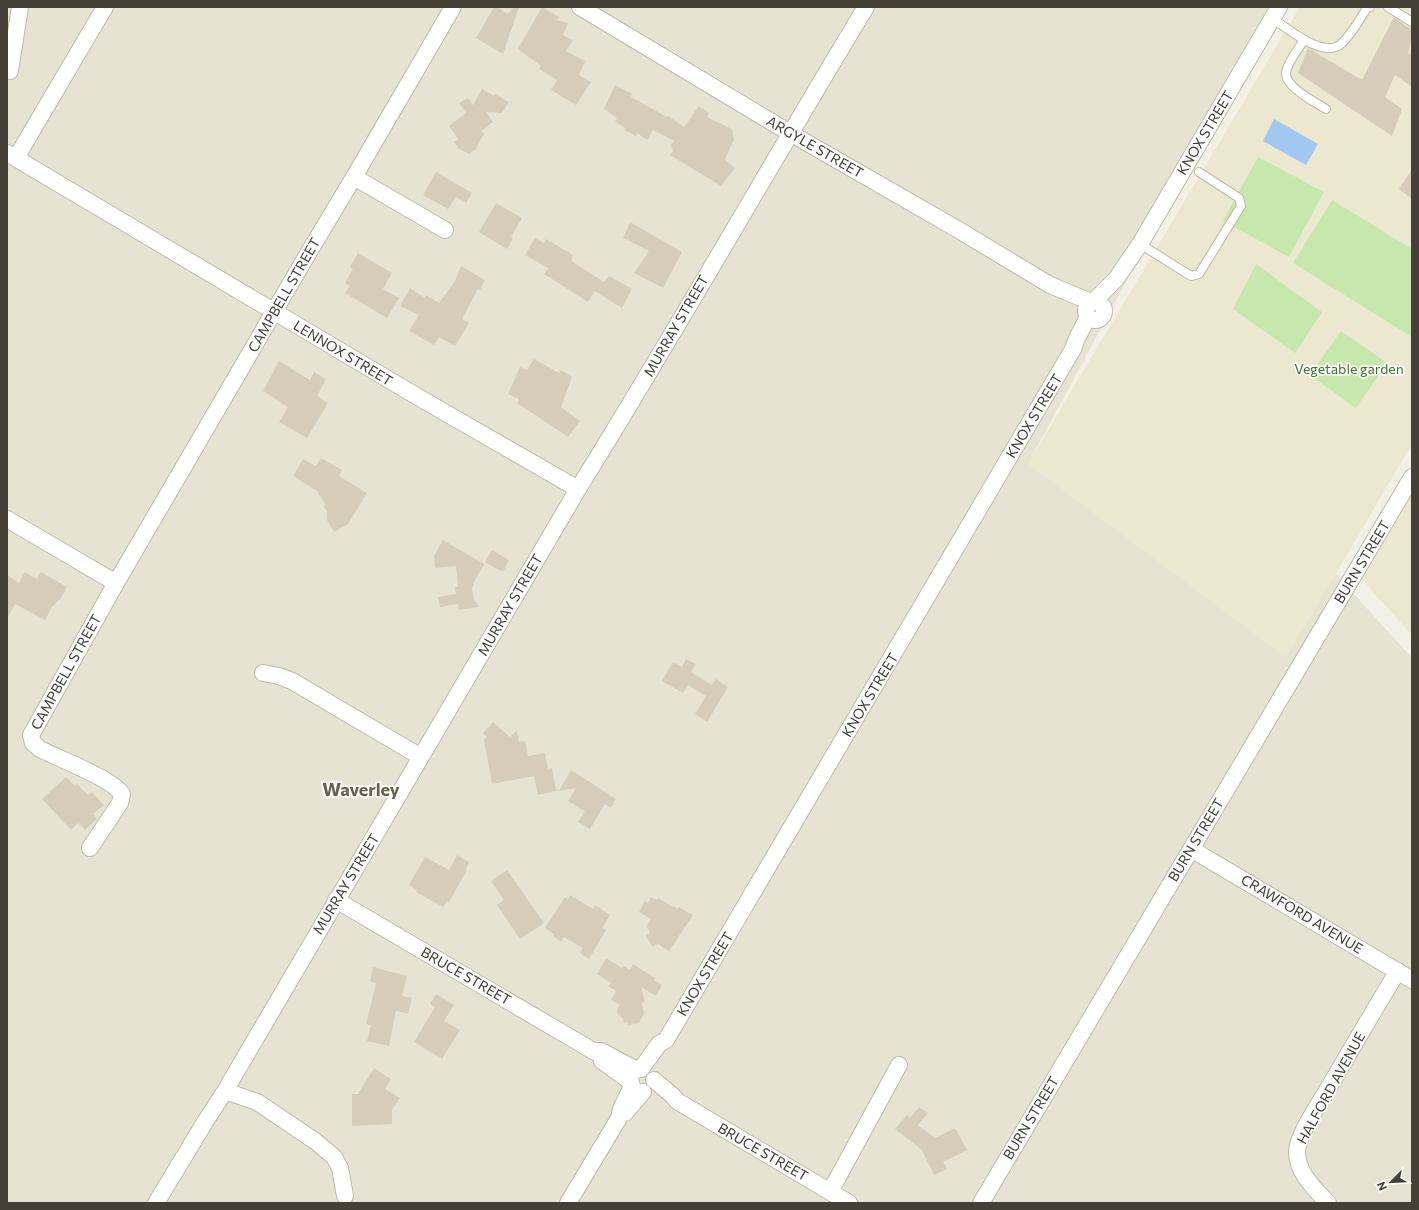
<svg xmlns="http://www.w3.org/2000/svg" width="1419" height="1210" font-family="Commissioner,sans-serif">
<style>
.residential{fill:#e7e3d3}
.education{fill:#ece7cf}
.green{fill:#c7e8ad}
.water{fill:#a0c8f1}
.building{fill:#d5cdba}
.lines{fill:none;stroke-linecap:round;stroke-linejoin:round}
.lane-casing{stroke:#beb9a8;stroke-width:10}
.street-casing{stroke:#beb9a8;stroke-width:18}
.lane{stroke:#fff;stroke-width:8}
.street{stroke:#fff;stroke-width:16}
.labels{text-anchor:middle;stroke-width:3.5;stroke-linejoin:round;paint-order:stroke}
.street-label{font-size:14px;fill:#454035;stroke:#fff}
.park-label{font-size:14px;fill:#3e7827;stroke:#fff}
.district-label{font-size:18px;font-weight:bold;fill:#68604c;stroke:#fff}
</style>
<rect width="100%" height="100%" fill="#f3f0e5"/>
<path class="residential" d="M7,7H1274L1028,464L1334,572L1412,658V1203H7Z"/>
<path class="education" d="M1300,7H1412V444L1286,658L1028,464Z
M1412,479V635L1356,573Z"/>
<path class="green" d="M1258,157L1324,192L1289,257L1223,221Z
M1332,200L1412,249V337L1293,263Z
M1256,264L1322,312L1295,353L1233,309Z
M1341,331L1387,363L1356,408L1310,375Z"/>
<path class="water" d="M1274,119L1318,144L1306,165L1263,141Z"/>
<path class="building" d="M494,7H497L508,14L514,7H519L503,54L476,38Z
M542,7L559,17L557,20L568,23L563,35L573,40L566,51L585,61L579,75L591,82L576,105L551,90L557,80L539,69L541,66L518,49Z
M1394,17L1412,30V36L1408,53L1412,55V87L1395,75L1385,97L1402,109L1392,136L1298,73L1308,48L1362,80Z
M615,85L632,94L631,97L667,117L668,116L684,127L699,106L709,113L707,117L732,129L734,140L725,159L735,168L721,186L670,155L673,151L671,145L674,141L653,130L647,140L637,133L636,136L624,130L625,128L615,121L617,118L604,109Z
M482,89L494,96L495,94L509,102L502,113L486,112L493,122L481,131L484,134L475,150L469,154L459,149L454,142L458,139L449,126L466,113L459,103L468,98L473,105Z
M1412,169V199L1399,189Z
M436,172L472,193L466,203L456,197L448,209L423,195Z
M496,203L522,218L511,237L513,238L507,249L479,232Z
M630,222L682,252L663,288L634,273L649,251L623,238Z
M535,238L544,243L546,239L573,255L571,261L604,282L609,276L632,289L622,308L595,291L588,302L544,274L548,268L525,255Z
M358,253L392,273L383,289L399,298L387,318L345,293L350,286L345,283L353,269L350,267Z
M461,266L485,280L480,290L478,289L462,319L469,323L455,346L439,337L434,345L409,331L419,315L400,306L410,288L425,298L426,295L439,303L455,281Z
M534,359L559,373L561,370L572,377L561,407L580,421L568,437L517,403L519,399L508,394L520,367L527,370Z
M279,361L310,380L314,372L326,379L317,396L328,403L307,438L279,422L288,407L263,391Z
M321,458L342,470L339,476L367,493L348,524L334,532L327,520V511L324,507L325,504L317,491L293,476L303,459L316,466Z
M443,540L484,564L474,582L472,589L474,599L479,607L459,610L458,604L440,607L438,597L456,594L455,587H458L456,566L435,568L434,556Z
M492,550L509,560L503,572L485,562Z
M25,572L37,579L41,572L67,587L59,601L58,600L54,606L53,605L45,620L15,604L7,619V575L19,583Z
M686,659L696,664L691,672L712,685L716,679L728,687L707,722L695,714L706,696L688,685L683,693L662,681L673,662L682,667Z
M493,722L510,737L517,730L519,742L525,741L528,756L545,753L548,769L552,768L556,791L538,795L534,776L492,784L484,740L487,737L483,733Z
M571,770L616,799L611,808L605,804L590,829L578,822L585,811L568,801L576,788L559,791Z
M66,777L75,786L77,784L88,795L92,792L104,805L93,814L97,819L85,830L78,823L71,830L42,799Z
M457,855L469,862L466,869L467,870L449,902L447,901L443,907L416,892L417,890L409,885L425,857L449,870Z
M507,870L544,923L520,939L497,905L504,900L491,881Z
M570,895L593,909L595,905L610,915L602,928L606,930L589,959L580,953L583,948L564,937L561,942L553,936L554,934L545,928L565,897L568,899Z
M651,897L657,900L658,898L673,907L674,906L678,909L679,907L693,915L669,951L658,944L652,947L646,935L650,933L647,926L651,919L639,912L645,901L648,903Z
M606,958L622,968L624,966L630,970L633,964L655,978L654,980L662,985L656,996L641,987L645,1002L642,1003L644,1014L639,1023L628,1025L627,1022L624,1023L623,1018L618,1015L617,1010L620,1005L611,1000L616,991L608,986L611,983L597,974Z
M373,967L407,976L402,996L412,998L408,1014L396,1011L389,1046L367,1041L371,1025L366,1024L376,983L370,981Z
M436,994L454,1005L444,1021L460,1030L442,1059L414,1042L435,1007L430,1004Z
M374,1068L391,1079L385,1089L400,1098L392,1110V1124L352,1126V1094H358Z
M919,1107L928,1113L918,1125L935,1138L955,1128L967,1150L943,1162L947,1169L934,1175L922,1150L895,1129L907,1115L910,1118Z"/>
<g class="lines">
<g class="lane-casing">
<path id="lane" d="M1388,7L1412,22
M1273,19C1289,29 1323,59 1341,44C1351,35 1360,19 1367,8L1370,7
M1304,40C1299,48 1287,63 1286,73C1285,87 1315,102 1326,109
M1140,244L1191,276L1199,274L1241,206L1239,198L1199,172"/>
</g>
<g class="street-casing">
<path id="street" d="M580,7L790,133L957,229L1050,285L1091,302
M10,71L20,7
M7,153L418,397L578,489
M16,158L105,7
M354,177L445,230
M1094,301L1116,279L1140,244L1279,7
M1086 311a9 9 0 1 1 18 0a9 9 0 1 1-18 0Z
M7,519L116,583
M263,673L279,676L292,681L421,757
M90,848L120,803L122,794C111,778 59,759 40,749L33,743L31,735L116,583L306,257L354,177L453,7
M1191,849L1412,980
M336,900L595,1052L601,1051L637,1070
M602,1061L631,1082
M641,1069L659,1044L666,1040L1073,349L1077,338L1088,317
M654,1080L673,1096L677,1101L849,1203
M225,1091L257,1102L315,1141L334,1157L340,1168L345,1196
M625,1113L643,1092
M830,1192L899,1065
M156,1203L205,1122L225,1091L578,489C677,330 769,167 866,7
M568,1203L619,1118L621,1109L632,1086
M981,1203L1412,477
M1328,1203C1315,1189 1297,1173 1297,1152C1297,1136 1318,1106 1326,1092C1350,1052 1373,1011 1398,971"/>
</g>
<use href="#lane" class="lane"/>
<use href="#street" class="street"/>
</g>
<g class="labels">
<g class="street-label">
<text transform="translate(1205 133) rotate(-59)" y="5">KNOX STREET</text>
<text transform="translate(815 147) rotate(30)" y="5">ARGYLE STREET</text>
<text transform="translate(284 295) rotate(-60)" y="5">CAMPBELL STREET</text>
<text transform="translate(676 326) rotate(-60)" y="5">MURRAY STREET</text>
<text transform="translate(343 353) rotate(31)" y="5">LENNOX STREET</text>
<text transform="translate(1034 416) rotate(-59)" y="5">KNOX STREET</text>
<text transform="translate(1362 562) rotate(-59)" y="5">BURN STREET</text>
<text transform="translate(510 605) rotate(-60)" y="5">MURRAY STREET</text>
<text transform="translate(66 672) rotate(-61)" y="5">CAMPBELL STREET</text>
<text transform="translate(870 695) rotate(-59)" y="5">KNOX STREET</text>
<text transform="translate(1196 840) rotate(-59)" y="5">BURN STREET</text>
<text transform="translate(346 884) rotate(-59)" y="5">MURRAY STREET</text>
<text transform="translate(1302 914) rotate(31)" y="5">CRAWFORD AVENUE</text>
<text transform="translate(705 974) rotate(-59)" y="5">KNOX STREET</text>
<text transform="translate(466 976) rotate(30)" y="5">BRUCE STREET</text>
<text transform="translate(1331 1088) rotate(-61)" y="5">HALFORD AVENUE</text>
<text transform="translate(1031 1118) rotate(-59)" y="5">BURN STREET</text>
<text transform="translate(763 1152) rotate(30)" y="5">BRUCE STREET</text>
</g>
<g class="park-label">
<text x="1349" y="374">Vegetable garden</text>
</g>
<g class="district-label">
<text x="361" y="796">Waverley</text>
</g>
</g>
<rect width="1419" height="1210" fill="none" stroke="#454035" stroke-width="16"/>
<g transform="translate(1391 1182) rotate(246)" stroke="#ffffff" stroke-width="3" paint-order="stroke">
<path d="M0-3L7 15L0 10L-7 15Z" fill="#454035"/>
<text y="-6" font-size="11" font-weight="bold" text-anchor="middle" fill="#454035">N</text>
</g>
</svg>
